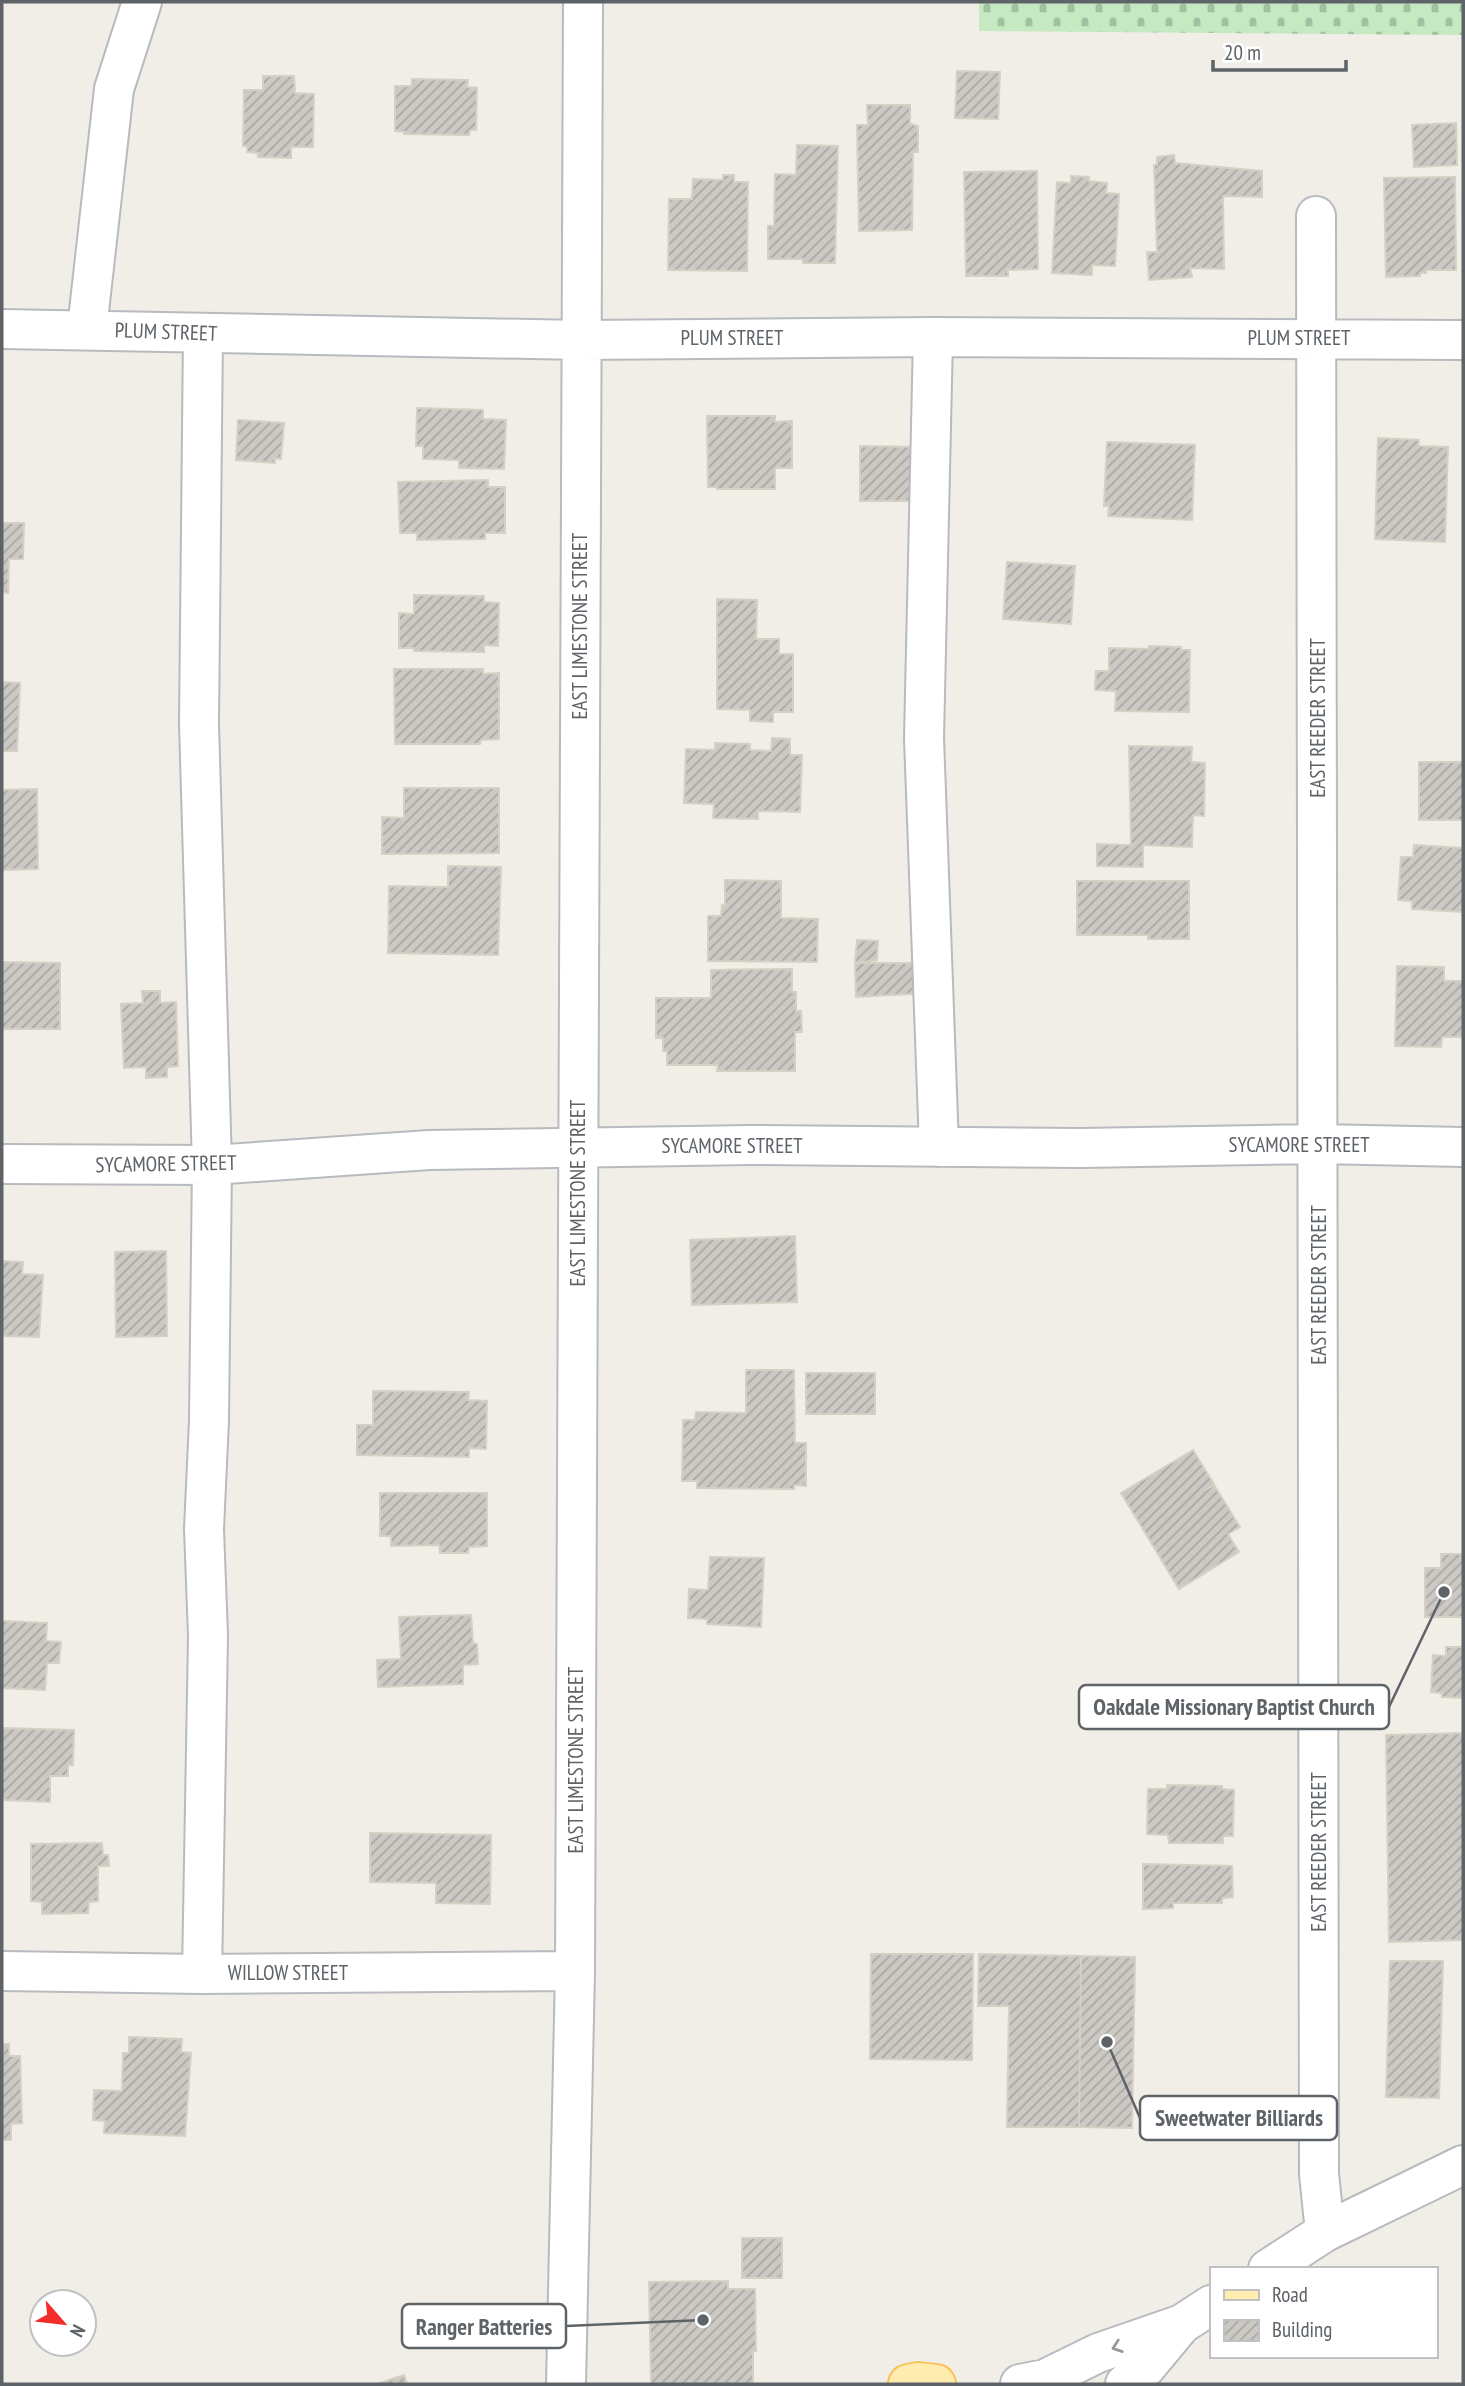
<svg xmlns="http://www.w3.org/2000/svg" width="1465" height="2386" font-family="'PT Sans Narrow',sans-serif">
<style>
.cemetery{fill:url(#cemetery-stones)}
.building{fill:url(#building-hatch);stroke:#d6cfc4;stroke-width:2}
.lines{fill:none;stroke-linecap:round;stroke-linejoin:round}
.minor-casing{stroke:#b7babe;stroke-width:42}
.major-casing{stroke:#fac157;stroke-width:42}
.minor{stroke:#fff;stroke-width:38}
.major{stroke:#ffecae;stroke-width:38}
.oneway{stroke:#969a9d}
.labels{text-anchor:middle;stroke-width:5;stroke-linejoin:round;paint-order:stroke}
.street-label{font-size:21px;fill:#5e6368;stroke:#fff}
.leader{fill:none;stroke:#5e6368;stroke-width:2.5}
.callout-dot{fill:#5e6368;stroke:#fff;stroke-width:2.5}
.callout{fill:#fff;stroke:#5e6368;stroke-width:2.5}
.callout-label{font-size:23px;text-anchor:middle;font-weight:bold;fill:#5e6368}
</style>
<defs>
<pattern id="cemetery-stones" width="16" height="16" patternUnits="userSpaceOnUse" patternTransform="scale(1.75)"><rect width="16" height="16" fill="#c5eac2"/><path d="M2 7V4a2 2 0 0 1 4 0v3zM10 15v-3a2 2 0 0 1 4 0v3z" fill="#a3c1a1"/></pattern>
<pattern id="building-hatch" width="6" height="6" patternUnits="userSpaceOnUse" patternTransform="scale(1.75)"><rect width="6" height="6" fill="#ccc9c4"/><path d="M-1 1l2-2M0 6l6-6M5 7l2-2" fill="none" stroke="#a9a7a3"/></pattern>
</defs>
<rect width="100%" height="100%" fill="#f1eee7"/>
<path class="cemetery" d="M979,2H1463V35L979,31Z"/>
<path class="building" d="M957,71L1000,72L998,119L955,118Z
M263,76H294L295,93L314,94L313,147H291V158L258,157V153L247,152V146H243L244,90H263Z
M412,79L468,80L467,87L477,88L476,130H470L469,135L404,134L405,132L395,131V86H412Z
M867,105H910V124L918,126V152H913L912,230L859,231L857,125H868Z
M1456,123L1457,165L1414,167L1412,125Z
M797,145L838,146L835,263H803V259H768V226H774L775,174L796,175Z
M1174,155L1175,163L1262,171V197L1223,196L1224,269L1190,268L1192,277L1149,280L1147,252H1157L1154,165H1157V157Z
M1037,171L1038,269L1008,270V276H966L964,172Z
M723,175H734V182H748L747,271L668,270L669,199H692L693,179L723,180Z
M1071,176L1089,177V181L1107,183L1106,193L1119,194L1115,266L1092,265V275L1052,273L1057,182L1071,183Z
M1455,177L1456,270H1426V273H1420V276L1386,277L1384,178Z
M417,408L483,410V419L506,420L504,469L459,468V460L423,459V446H416Z
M707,416H775V422L792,421V468H775V489H717V487H708Z
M238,420L284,423L281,459L275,458V463L236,460Z
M1378,438L1419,440L1418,446L1448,447L1445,542L1375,539Z
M1107,442L1195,445L1192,520L1108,516L1109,506H1104Z
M860,446L918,447L917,501H860Z
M488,480V487H505V533H485V539L417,540V533H400L398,482Z
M2,523H24L23,559H9L8,593L2,592Z
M1007,562L1075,566L1071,624L1003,619Z
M414,595L484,596V602L499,603L498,646L484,645V652L414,651V648H399V613L414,614Z
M717,599L757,600L756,639H779V654H793V712H773V722L750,721V710L717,709Z
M1149,646L1181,647V650H1190L1189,712L1115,711L1116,691L1095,690L1096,671H1109V648L1148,649Z
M394,669H483V674L499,673V739L481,740L480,744H395Z
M2,682L20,683L17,751H2Z
M772,738L790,739V755H802L800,812L758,811V819L713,818L714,804L684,803L686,749L715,750V743L750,744V750L771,751Z
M1129,746L1192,747L1191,762L1205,763L1204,816L1193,815L1192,847L1143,845V867L1097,866V844L1131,845Z
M1419,762H1463V820H1419Z
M404,788H499V853L382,854V817L404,818Z
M37,789L38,869L2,870V790Z
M1414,845L1463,848V912L1412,909V901L1398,900L1401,857H1413Z
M448,866L501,867L498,955L388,953L389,886L448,887Z
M725,880L781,881V918L818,919L817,962L708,961V916H721L722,905L725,906Z
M1077,881H1189V939H1148V935H1077Z
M857,940L878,941L877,960L855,963Z
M2,962L60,963V1029H2Z
M855,963H925L927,993L856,997Z
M1397,966L1444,967V981H1463V1037H1442L1441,1047L1395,1046Z
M792,969V992H796V1011H801L802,1032H795V1071H717L718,1065H667V1051H663V1038H656V998H711V970Z
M142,991H160V1003L176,1002L178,1066L167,1067V1077L146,1078V1067L124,1068L121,1004L143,1003Z
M795,1236L797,1302L692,1305L690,1240Z
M166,1251L167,1336L116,1337L115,1252Z
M2,1261L23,1262L22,1274L43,1275L39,1337L2,1336Z
M746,1370H794L795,1443H806V1486L794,1485V1489L697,1488V1481H682L683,1420H695L696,1412L746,1413Z
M806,1373H875V1414H806Z
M373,1391L469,1392L468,1400L487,1401L486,1449L469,1448V1457L357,1455V1425H373Z
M1193,1450L1214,1484L1206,1490L1214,1485L1240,1527L1228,1534L1239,1552L1179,1589L1121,1493Z
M380,1493H487V1546L469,1547L468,1553H440L439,1545L391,1546V1536H380Z
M1441,1554H1463V1617H1425V1568H1441Z
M710,1557L764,1558L761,1627L707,1624V1619L688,1618L689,1589L708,1590Z
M471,1615L473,1643L477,1644L478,1664L463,1665V1684L378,1687L377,1660L401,1659L399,1617Z
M2,1621L47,1623L46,1641L61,1642L59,1663H47L45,1690L2,1688Z
M1446,1647H1463V1698L1442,1697V1693L1431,1692L1433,1655L1446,1656Z
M2,1728L74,1730L73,1765H68V1776H50V1802L2,1800Z
M1463,1733V1940L1389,1942L1386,1735Z
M1167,1785L1222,1786V1789L1234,1790L1233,1836H1223V1843H1169L1168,1835L1147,1834L1148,1789H1167Z
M370,1833L491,1835L490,1904L436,1903V1883L370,1882Z
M102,1843L103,1855H108L109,1866H98V1901L89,1902L88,1913L42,1914V1902L31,1901V1844Z
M1143,1864L1232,1866L1233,1897L1222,1898V1903H1173V1908L1143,1909Z
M871,1954H973L972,2060L870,2059Z
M979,1954L1081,1956L1079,2127H1007L1009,2006H978Z
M1081,1956L1135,1957L1132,2128L1079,2127Z
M1390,1961H1443L1439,2098L1386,2097Z
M129,2037L182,2039L181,2052L191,2053L185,2136L104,2133L105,2121L93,2120L94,2090L122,2091L123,2053H129Z
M2,2044H9V2056H20L22,2123L11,2124V2140H2Z
M742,2238H782V2278H742Z
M728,2281V2289H755L756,2351H753V2384H651L649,2282Z
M404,2375L407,2384H377Z"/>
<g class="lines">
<g class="minor-casing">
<path id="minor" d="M1316,216L1319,2174L1325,2232
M2,329L581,340L933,337L1463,340
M87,329L114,89L142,2
M933,337L924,738L939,1147
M2,1164L212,1165L429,1150L751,1145L1081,1148L1319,1144L1463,1147
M2,1971L202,1974L575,1971
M202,1974L208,1636L204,1529L209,1420L212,1165L199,724L203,333
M1268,2269L1325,2232L1463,2165
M566,2384L575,1971L583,2
M1020,2384L1045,2379L1098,2353L1182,2324L1211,2305
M1125,2384L1146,2367L1180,2326"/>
</g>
<g class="major-casing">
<path id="major" d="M908,2384L918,2382L936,2384"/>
</g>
<use href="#minor" class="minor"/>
<use href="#major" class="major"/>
</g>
<defs><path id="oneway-chevron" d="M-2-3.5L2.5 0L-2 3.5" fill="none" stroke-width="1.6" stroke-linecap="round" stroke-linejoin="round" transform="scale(1.75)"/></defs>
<use class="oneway" href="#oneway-chevron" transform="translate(1117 2347) rotate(161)"/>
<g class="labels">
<g class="street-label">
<text transform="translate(166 332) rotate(2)" y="7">PLUM STREET</text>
<text x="732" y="345">PLUM STREET</text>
<text x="1299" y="345">PLUM STREET</text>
<text transform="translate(580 626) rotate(-90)" y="7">EAST LIMESTONE STREET</text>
<text transform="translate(1318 718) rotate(-90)" y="7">EAST REEDER STREET</text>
<text x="1299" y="1152">SYCAMORE STREET</text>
<text x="732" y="1153">SYCAMORE STREET</text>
<text transform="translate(166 1164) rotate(-1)" y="7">SYCAMORE STREET</text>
<text transform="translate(578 1193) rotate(-90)" y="7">EAST LIMESTONE STREET</text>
<text transform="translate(1319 1285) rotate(-90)" y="7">EAST REEDER STREET</text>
<text transform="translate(576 1760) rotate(-90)" y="7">EAST LIMESTONE STREET</text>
<text transform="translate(1319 1852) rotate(-90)" y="7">EAST REEDER STREET</text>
<text x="288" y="1980">WILLOW STREET</text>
</g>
</g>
<path class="leader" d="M1444 1592L1389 1707M1107 2042L1140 2118M703 2320L566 2326"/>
<g class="callout-dot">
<circle cx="1444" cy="1592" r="7"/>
<circle cx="1107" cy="2042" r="7"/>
<circle cx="703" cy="2320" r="7"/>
</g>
<g class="callout">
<rect x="1079" y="1685" width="310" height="44" rx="7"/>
<rect x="1140" y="2096" width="197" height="44" rx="7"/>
<rect x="402" y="2304" width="164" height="44" rx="7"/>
</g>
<g class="callout-label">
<text x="1234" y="1715">Oakdale Missionary Baptist Church</text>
<text x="1239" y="2126">Sweetwater Billiards</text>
<text x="484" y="2335">Ranger Batteries</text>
</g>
<rect width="1465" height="2386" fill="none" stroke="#5e6368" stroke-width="7"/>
<rect x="1210" y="2267" width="228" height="91" fill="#ffffff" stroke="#bfc1c3" stroke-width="2"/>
<rect x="1224" y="2290" width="35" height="10" fill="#ffecae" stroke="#bfc1c3" stroke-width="2"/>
<text x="1272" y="2302" font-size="21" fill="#5e6368">Road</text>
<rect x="1224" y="2320" width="35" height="21" fill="url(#building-hatch)" stroke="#bfc1c3" stroke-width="2"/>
<text x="1272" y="2337" font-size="21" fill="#5e6368">Building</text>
<g transform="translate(63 2323) rotate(118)"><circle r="33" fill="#ffffff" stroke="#bfc1c3" stroke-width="2"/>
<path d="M0-5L12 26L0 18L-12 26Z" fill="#f42c2a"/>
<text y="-10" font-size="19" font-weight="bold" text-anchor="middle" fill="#5e6368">N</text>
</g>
<path d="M1213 60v10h133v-10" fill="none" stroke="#5e6368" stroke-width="3.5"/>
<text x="1224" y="60" font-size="21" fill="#5e6368" stroke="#ffffff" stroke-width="5" paint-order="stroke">20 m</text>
</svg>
